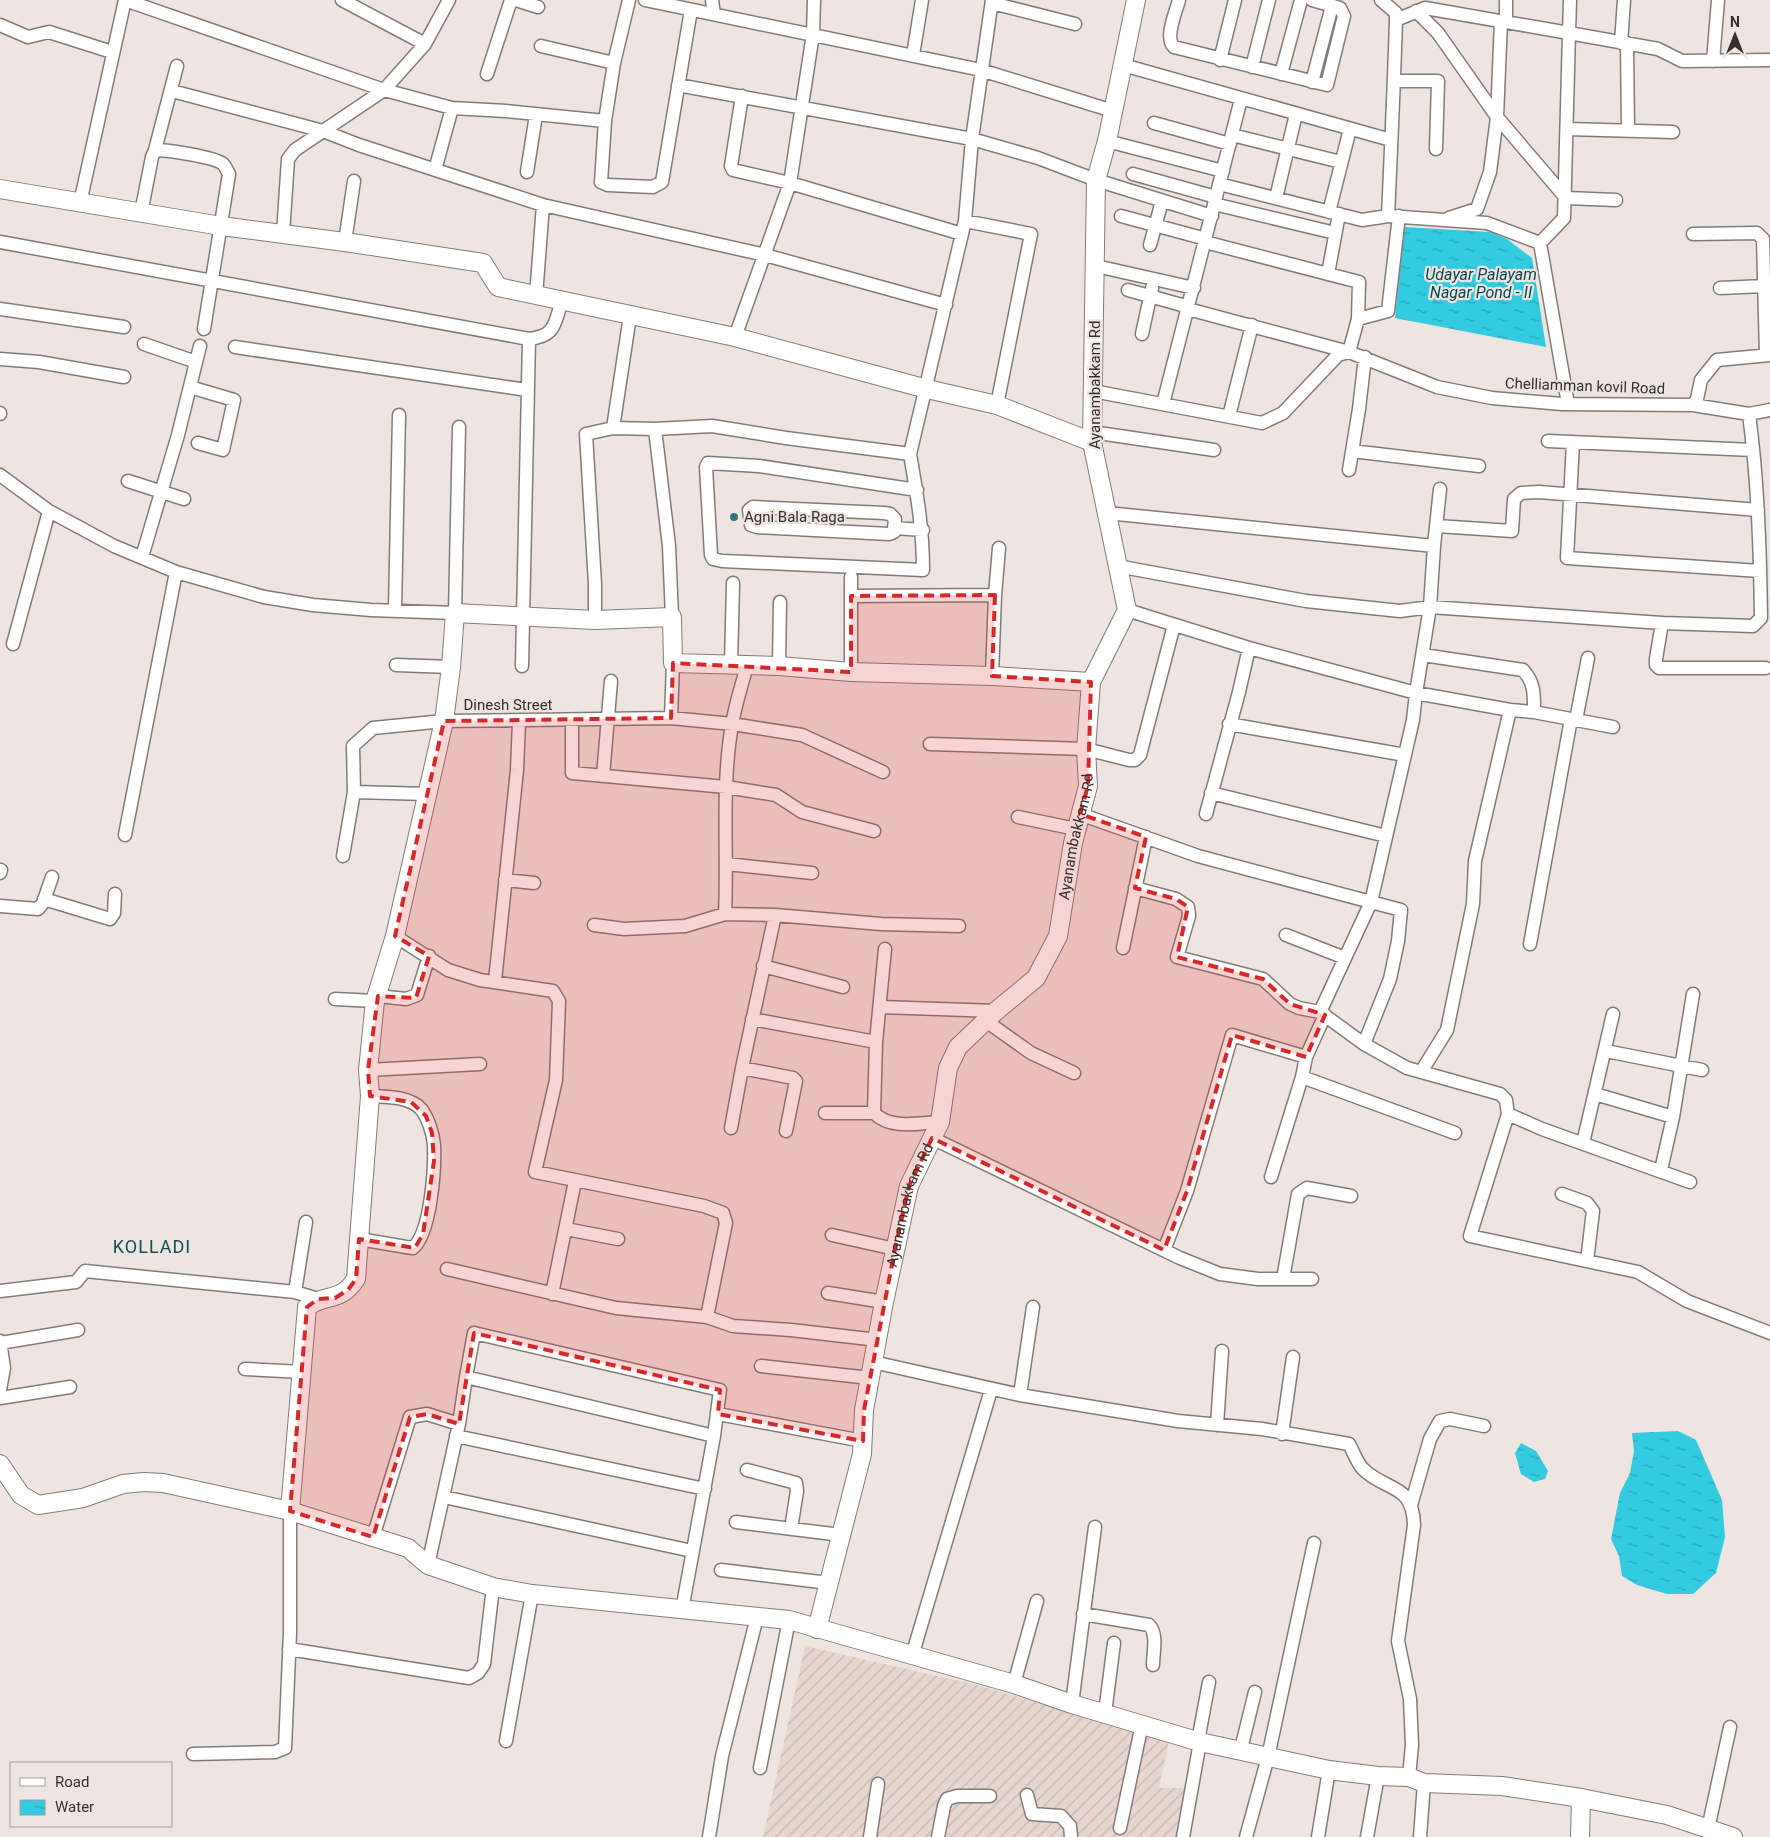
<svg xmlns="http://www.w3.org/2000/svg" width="1770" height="1837" font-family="Roboto,sans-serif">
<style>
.industrial{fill:url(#industrial-furrows)}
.water{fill:url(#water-ripples)}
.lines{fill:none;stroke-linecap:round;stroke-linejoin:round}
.street-casing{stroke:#847b77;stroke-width:15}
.secondary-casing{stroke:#847b77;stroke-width:20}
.street{stroke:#fff;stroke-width:12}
.secondary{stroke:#fff;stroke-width:18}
.marked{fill:#d62828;fill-opacity:0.2;stroke:#d62828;stroke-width:4;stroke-dasharray:10 6;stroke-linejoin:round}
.poi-dot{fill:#2e7580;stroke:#efe5e0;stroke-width:2}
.labels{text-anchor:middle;stroke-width:4.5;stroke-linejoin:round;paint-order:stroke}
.street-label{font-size:15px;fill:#34302e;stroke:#efe5e0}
.poi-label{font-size:15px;fill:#34302e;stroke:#efe5e0;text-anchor:start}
.water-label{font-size:16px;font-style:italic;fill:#034750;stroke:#efe5e0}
.quarter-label{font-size:18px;letter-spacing:1px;fill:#134e57;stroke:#efe5e0}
</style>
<defs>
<pattern id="industrial-furrows" width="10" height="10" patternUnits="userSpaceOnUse" patternTransform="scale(1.25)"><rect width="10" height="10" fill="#e7d6cd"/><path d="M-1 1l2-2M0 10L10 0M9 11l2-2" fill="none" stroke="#c7b8b0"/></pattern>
<pattern id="water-ripples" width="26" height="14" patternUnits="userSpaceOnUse" patternTransform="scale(1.25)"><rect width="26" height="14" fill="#32cbe0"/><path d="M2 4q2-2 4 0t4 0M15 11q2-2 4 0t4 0" fill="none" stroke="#2ba5b6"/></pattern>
</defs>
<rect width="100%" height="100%" fill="#efe5e0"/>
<path class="industrial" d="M805,1646L977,1685L1169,1741L1159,1788H1186L1178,1837H763Z"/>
<path class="water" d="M1404,227L1490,232L1507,239L1532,258L1546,347L1395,318Z
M1678,1431L1696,1440L1722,1500L1725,1537L1716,1573L1693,1594H1667L1637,1585L1622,1576L1619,1556L1611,1539L1620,1493L1630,1473L1634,1451L1632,1433Z
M1521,1443L1536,1451L1548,1471L1545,1479L1534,1482L1521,1474L1515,1453Z"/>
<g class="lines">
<g class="street-casing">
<path id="street" d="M125,0L384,90L452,108L506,111L605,121L614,63L629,0
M342,0L425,44
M516,0L538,7
M645,0L981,70L1113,111
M712,0L714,14
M1179,0C1176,12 1164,38 1174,47L1327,85L1344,16L1340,8L1312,0
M1381,0L1396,13V20C1394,85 1391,150 1388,216L1487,223L1540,243L1564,218L1569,33L1425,8L1396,20
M1570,0L1569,33L1658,49L1682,61L1770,60
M992,3L1075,24
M1416,11L1438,33L1497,117L1566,198L1616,200
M1506,22V0
M0,25L28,37L49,32L112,52
M1621,43L1624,0
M1627,43L1628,131
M541,46L614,63
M913,55L922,0
M1220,60L1235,0
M1713,61L1718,0
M1123,65L1391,140
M1252,67L1269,0
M487,74L511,0
M1281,74L1301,0
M1394,81H1438L1436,149
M1312,82L1332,6
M678,85L972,139L1038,158L1096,180L1212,216
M172,91L323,131L359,145L543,205L765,255L946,305
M742,96L731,166L733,170L790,183L962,234
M605,121L601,182L608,185L653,187L662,182L691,10
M1154,123L1230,144
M1568,129L1673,132
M1232,135L1341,162
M1107,141L1223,171
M155,150L177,66
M435,170L452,108
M527,172L536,115
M1133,174L1216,197
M1219,184L1362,220L1388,216
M1276,198L1296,114
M80,203L125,0
M1214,204L1335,233
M1329,212L1350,129
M141,213L152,157L155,150C168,150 215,157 223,164C226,167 227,171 229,174L204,329
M1121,216L1206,239
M1449,218L1477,209L1490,172L1497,117L1501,21
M965,221L1031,234L997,405
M283,234L288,159L295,150L384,90L425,44L449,0
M1693,234L1757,233L1763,239L1766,355
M0,242L529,339
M345,242L354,181
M1205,242L1359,282L1358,319
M1540,243L1568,404
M1150,245L1162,201
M1096,266L1194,288
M1328,274L1339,214
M1720,288L1764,286
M1128,290L1189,307
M536,296L543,205
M0,309L124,327
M1188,309L1349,352L1437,387L1492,398L1562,404L1693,405L1697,399L1701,380L1717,360L1770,355
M1142,334L1152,288
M735,337L790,183L813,34L814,0
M144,344L196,362
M235,347L527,390
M1349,352L1358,319L1388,311L1399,216
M0,359L39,362L124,377
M190,387L234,400L223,450L198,443
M1093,391L1262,423L1283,413L1338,355L1349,352
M1163,404L1241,99
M0,413V414
M1749,414L1770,410
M1229,416L1252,325
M613,428L655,429L669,546L672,617
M655,429L712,426L786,438L910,454
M1092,432L1214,450
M1548,441L1753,450
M1573,442L1567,558L1760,571
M1352,451L1479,466
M1349,470L1359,409L1365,357
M0,475L49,511L114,546L176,572L264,597L313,605L371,610L455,613L459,427
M128,481L184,499
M917,490L759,466L708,463L706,467L711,555L713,559L722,561L923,570C923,528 917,495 910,454L965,221L972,139L992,0
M1107,513L1434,546L1430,607L1416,693L1510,710L1475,861L1473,904L1447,1030L1421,1072
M1437,526L1512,531L1514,499L1521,493L1539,492L1758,510
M894,528V532L889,534L757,527L751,525L749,510L753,507L884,513L890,514L895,519L894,528L923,530
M1434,546L1440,489
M142,557L178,435L200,346
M1117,566L1306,601L1400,611L1430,607L1662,623L1753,626L1761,618C1760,550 1758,482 1749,414L1693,405
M995,595L999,548
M851,596L995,595L992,676
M395,610L399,415
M1127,610L1249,648L1416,693L1413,720L1371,902L1401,910L1398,941L1390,979L1364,1044
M595,620V584L586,434L613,428L630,316
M1662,623L1656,659V665L1659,668H1766
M13,644L49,511
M1423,655L1523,670C1535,683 1534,695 1534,712L1510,710
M396,665L451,667
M731,665L733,583
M522,666L529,339C556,336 554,324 562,301
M779,666L780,602
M851,672V577
M1534,712L1613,727
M671,718L673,663
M572,720V773L726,787L776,795L802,812L874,831
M1576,720L1588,658
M1229,724L1405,755
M930,744L1086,749L1129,760H1135L1140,755L1174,625
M603,776L611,681
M354,792L427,794
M1211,793L1386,836
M1080,814L1198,856L1371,902L1320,1012L1364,1044L1407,1068L1500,1094L1506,1100L1508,1114L1470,1236L1638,1272L1687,1301L1770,1333
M1206,814L1239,692L1249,648
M1018,817L1076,829
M125,835L176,572
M343,856L354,792L353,746L373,728L444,721L671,718L732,724L802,735L883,772
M727,864L812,873
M0,873L1,870
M505,880L534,883
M1135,888L1176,899L1188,907L1189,916L1177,957L1263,979L1290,1004L1299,1008L1320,1012
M44,899L110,919L114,913L115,894
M0,906L38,909L43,903L52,877
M725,914C728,851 721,787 732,725C735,705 742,685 747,665
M775,915L742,1068L793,1078L796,1081L786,1131
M594,925L624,929L685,926L725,914L775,915L881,924L959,926
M1286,935L1345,958
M395,936L448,970L480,980L553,991L559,1001L556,1080L535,1172L704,1206L723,1213L726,1223L707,1317L733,1326L791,1330L878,1340
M1530,944L1571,719
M1123,948L1146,837
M763,966L843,987
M495,981L517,770L519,722
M378,996L406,999L417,995L429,956
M335,999L375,1001
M881,1007L996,1011
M1325,1015L1306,1057L1302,1077L1455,1133
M752,1019L876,1042L885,949
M986,1021L1031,1053L1074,1073
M876,1042L874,1113C891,1130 918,1123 940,1122
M1606,1051L1702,1070
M368,1070L480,1064
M1595,1094L1673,1117
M825,1113H874
M1508,1114L1542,1129L1690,1182
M731,1128L742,1068
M932,1138L1180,1258L1220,1274L1258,1279H1312
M1583,1143L1613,1014
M1661,1170L1673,1117L1693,994
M1271,1177L1302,1077
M1562,1194L1587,1203L1593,1211L1587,1261
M566,1229L618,1239
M832,1235L895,1249
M359,1239L406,1247L413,1248C431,1232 435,1169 434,1145C433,1133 428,1118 421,1109C409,1096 386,1097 370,1096
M1164,1250L1187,1191L1232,1035L1306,1057
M447,1269L616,1308L707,1317
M1283,1279L1298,1194L1307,1188L1351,1196
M0,1291L76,1282L85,1271L295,1292L318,1299
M295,1292L306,1222
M828,1293L884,1302
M552,1294L575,1181
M0,1341L4,1368L0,1390
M0,1343L78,1330
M873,1362L1020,1395L1178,1421L1262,1429L1349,1444C1353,1451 1357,1462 1362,1468C1385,1492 1413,1482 1414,1525L1398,1641L1410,1699L1412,1745L1409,1777
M761,1366L870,1378
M245,1369L303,1372
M466,1377L474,1333L720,1390L714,1436
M1020,1395L1033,1307
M0,1398L70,1387
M718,1414L863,1441
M1217,1425L1222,1351
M1282,1434L1293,1357
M456,1436L705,1489
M747,1470L796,1483L797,1491L791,1529
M444,1497L692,1551
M1411,1505L1430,1439L1440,1421L1450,1419L1484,1426
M736,1522L841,1535
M373,1537L410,1417L427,1414L459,1424
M428,1565L459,1424L466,1377L714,1436L682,1610
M721,1570L829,1583
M1083,1614L1149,1625C1158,1634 1153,1653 1153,1665
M289,1649L469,1678L478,1673L484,1664L493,1587
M912,1656L991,1390
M1014,1684L1037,1601
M1072,1704L1095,1527
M1105,1713L1114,1643
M506,1741L532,1594
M1198,1741L1209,1682
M1241,1749L1255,1692
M193,1754L275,1752L285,1748L290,1633V1511
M760,1768L789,1620
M1027,1795L1032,1814L1061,1816L1070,1826L1071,1837
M1120,1828L1142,1724
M1708,1829L1730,1727
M709,1837L722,1756L757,1617
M870,1837L878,1784
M938,1837L944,1806L947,1799L957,1796H990
M1183,1837L1200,1742
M1246,1837L1268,1757L1314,1543
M1318,1837L1329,1770
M1367,1837L1378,1776
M1420,1837L1424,1783"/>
</g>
<g class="secondary-casing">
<g id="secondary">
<path d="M0,189L221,226L345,242L483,263L498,287L735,337L927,389L997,405L1092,442"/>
<path d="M0,1464L21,1495L38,1505L83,1498L123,1484L143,1482L163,1483L290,1511L408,1548L428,1565L493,1587L532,1594L789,1620L1014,1684L1072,1704L1200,1742L1329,1770L1378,1776L1409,1777L1424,1783L1502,1786L1581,1798L1667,1815L1733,1837"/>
<path d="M290,1511L307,1307C327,1292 339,1304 356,1279L370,1096L368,1070L375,1001L395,936L444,721L451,667L455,613L595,620L672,617L673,663L779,666L851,672L992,676L1091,682"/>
<path id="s1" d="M817,1629L862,1454L864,1410L884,1302L909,1186L940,1122L948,1068L958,1047L996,1011L1036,978L1058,936L1073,843L1088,786L1086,749L1091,682L1127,610L1092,442L1096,180L1107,141L1136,0"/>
<path d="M1580,1837L1581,1798"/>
</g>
</g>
<use href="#street" class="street"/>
<use href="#secondary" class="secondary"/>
</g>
<path class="marked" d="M995,595L992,676L1091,682L1088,786L1080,814L1146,837L1135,888L1176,899L1188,907L1177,957L1263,979L1290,1004L1325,1015L1306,1057L1232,1035L1187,1191L1164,1250L932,1138L909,1186L895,1249L864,1410L863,1441L718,1414L720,1390L474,1333L459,1424L427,1414L410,1417L373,1537L290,1511L307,1307L318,1299L335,1298L348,1290L356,1279L359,1239L415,1248L423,1234L434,1161L432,1133L426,1116L411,1102L370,1096L368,1070L378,996L416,998L429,956L395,936L444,721L671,718L673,663L851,672V596Z"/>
<circle class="poi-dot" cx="734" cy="517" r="5"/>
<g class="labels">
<g class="street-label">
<text transform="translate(1095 385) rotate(-90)" y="5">Ayanambakkam Rd</text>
<text transform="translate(1585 386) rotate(2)" y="5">Chelliamman kovil Road</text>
<text x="508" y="710">Dinesh Street</text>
<text dy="5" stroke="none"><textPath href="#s1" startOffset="855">Ayanambakkam Rd</textPath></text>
<text dy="5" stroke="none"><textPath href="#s1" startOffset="435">Ayanambakkam Rd</textPath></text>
</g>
<g class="poi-label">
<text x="744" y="522">Agni Bala Raga</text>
</g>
<g class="water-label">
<text x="1481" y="280">Udayar Palayam<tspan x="1481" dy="18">Nagar Pond - II</tspan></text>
</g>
<g class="quarter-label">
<text x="152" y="1253">KOLLADI</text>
</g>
</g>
<rect x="10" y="1762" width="162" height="65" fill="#efe5e0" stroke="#a49d99"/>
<rect x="20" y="1778" width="25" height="8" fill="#ffffff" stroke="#a49d99"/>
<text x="55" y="1787" font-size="15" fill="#34302e">Road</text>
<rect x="20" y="1800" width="25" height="15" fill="url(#water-ripples)" stroke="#a49d99"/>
<text x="55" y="1812" font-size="15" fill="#34302e">Water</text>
<g transform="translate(1735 35)" stroke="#efe5e0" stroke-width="4" paint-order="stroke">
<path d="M0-4L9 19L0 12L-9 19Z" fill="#34302e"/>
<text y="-8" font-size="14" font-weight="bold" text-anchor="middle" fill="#34302e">N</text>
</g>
</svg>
